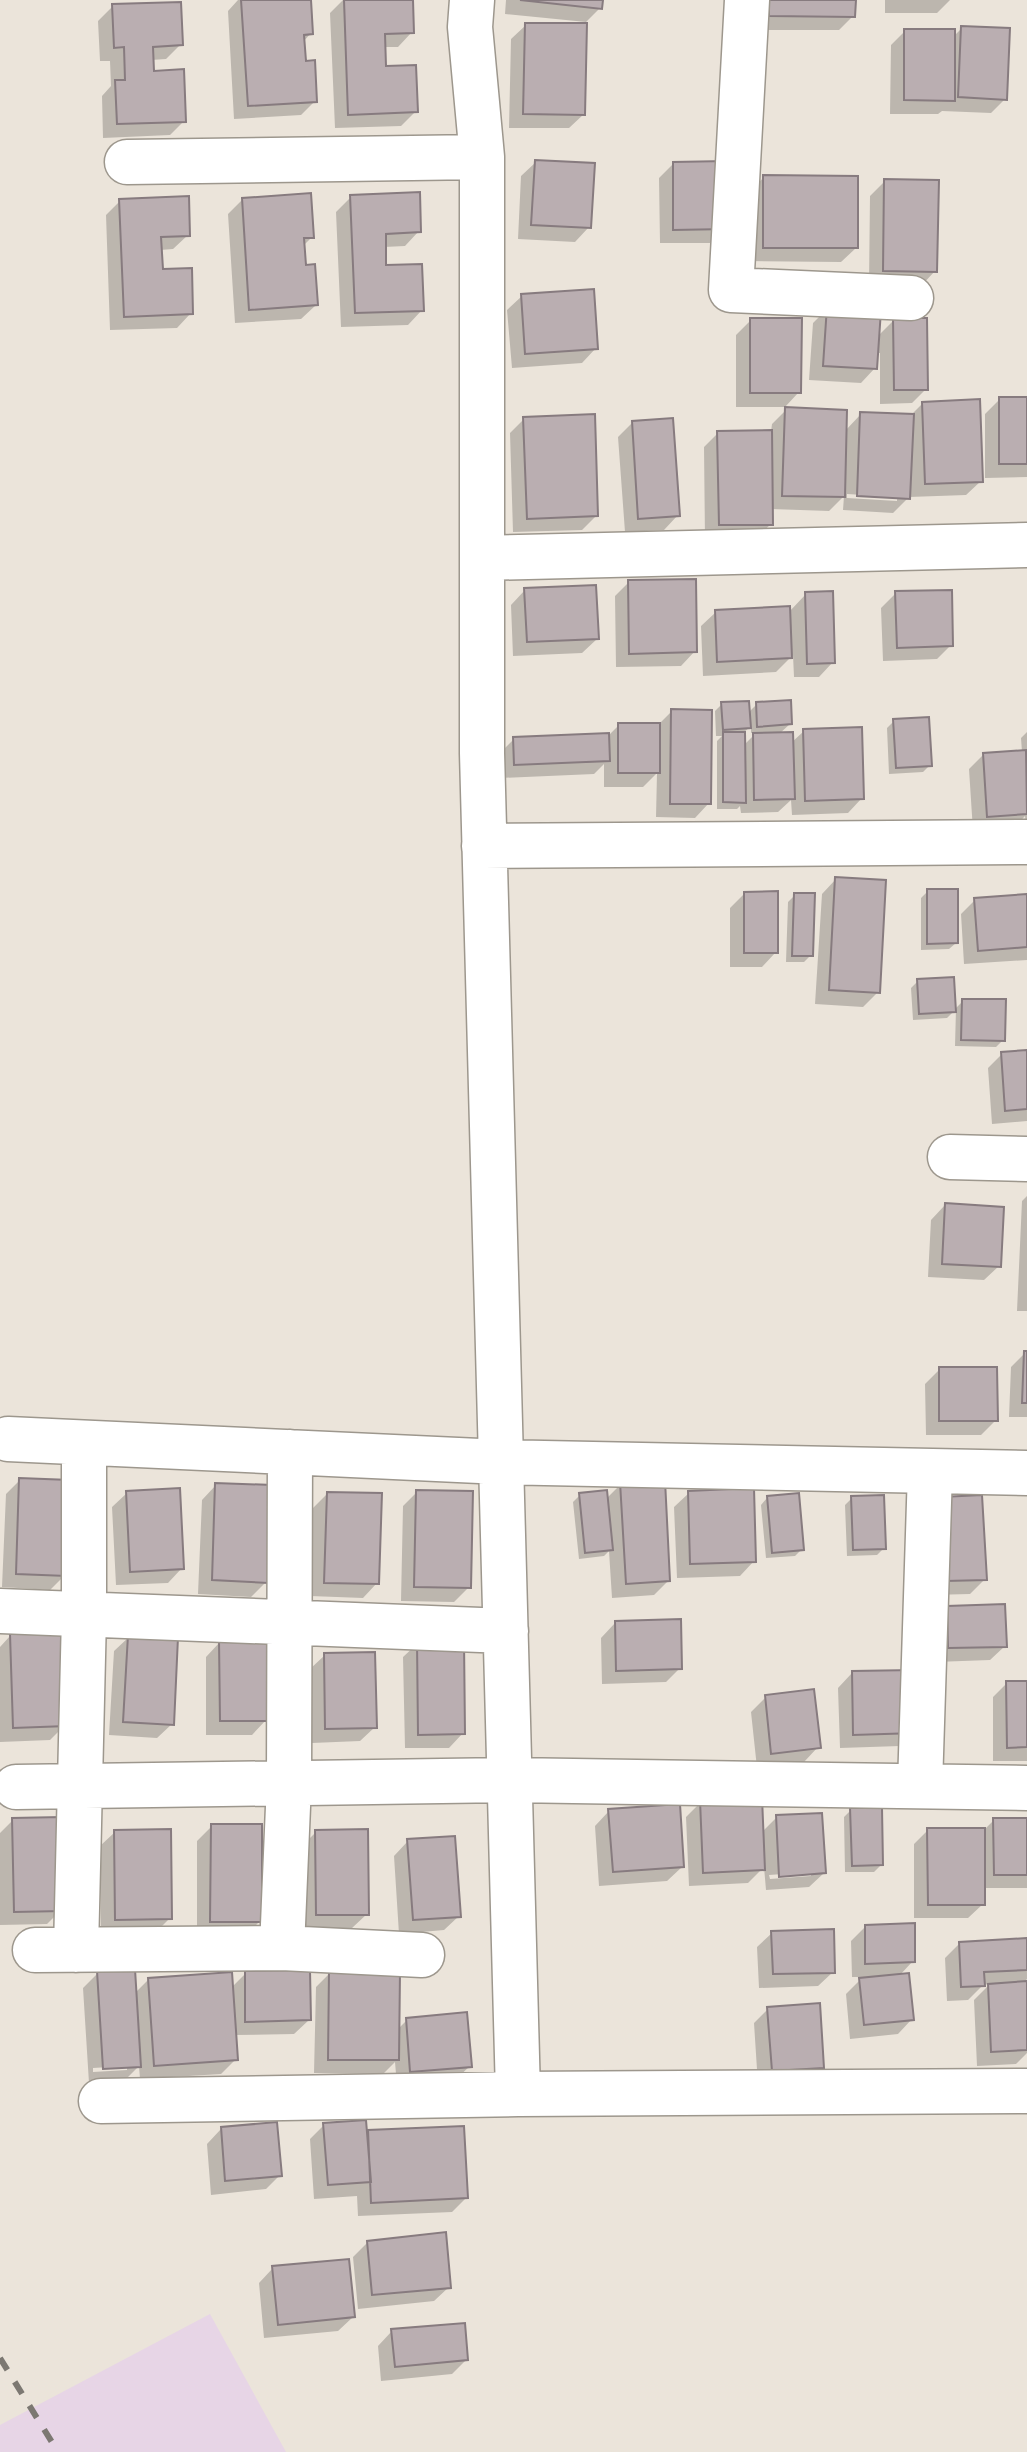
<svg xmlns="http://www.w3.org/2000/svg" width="1027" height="2452" font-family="Manrope,sans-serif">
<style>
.industrial{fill:#e7d5e6}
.shadow{fill:#0003;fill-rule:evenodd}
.building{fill:#baaeb1;stroke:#877b7f;stroke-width:2}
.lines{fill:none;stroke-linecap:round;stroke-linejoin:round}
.minor-casing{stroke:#9d978d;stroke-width:47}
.minor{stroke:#fff;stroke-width:44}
.rail{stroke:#7c7872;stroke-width:6;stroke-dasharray:14 14;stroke-linecap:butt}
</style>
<rect width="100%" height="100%" fill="#ebe4da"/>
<path class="industrial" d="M210,2314L286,2452H0V2425Z"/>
<path class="shadow" d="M238,0H309L311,33L303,42L304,63L315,101L301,115L234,119L228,11Z
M343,0H411L412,32L398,47H384V68L416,111L401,126L335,128L330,13Z
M506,0H601L600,8L586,22L505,14Z
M756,0H854L853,16L839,30H755Z
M885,0H950L937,13H885Z
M113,6L181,44L166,59L151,60L152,73L184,121L170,135L103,138L102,96L111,86L110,61H100L98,21Z
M526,25L584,114L569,128H509L511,39Z
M962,28L1005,99L991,113L942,111L938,114H890L891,45L905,31L953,37Z
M536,162L589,227L575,242L518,239L521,176Z
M673,164L725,228L710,243H660L659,178Z
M764,177L856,248L841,262L749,261L750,192Z
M885,181L935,271L921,286L869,285L870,196Z
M351,197L419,231L405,246L384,247L385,268L422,310L408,325L341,327L336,212Z
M242,200L312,237L303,246L304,267L316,305L301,319L235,323L228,214Z
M120,201L188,235L173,249L160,250L161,271L191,313L177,328L110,330L106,215Z
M522,296L596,348L582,363L512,368L507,310Z
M828,308L877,337L894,320L926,389L912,403L880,404V353H876L875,368L861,383L809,380L813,323Z
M751,320L799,392L785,407H736V335Z
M1000,399H1027V477L985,478V414Z
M922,404L981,481L966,495L909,497L893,513L843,510L844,496L829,511L771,509V524L756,538L705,539L704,447L718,433L771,432L772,424L786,410L845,431L861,414L910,416ZM847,494L897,497V501L847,498Z
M524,419L596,516L582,530L513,532L510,433Z
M632,423L678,515L664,530L625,532L618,437Z
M629,582L695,651L681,666L616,667L615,596Z
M525,590L597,639L582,653L513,656L511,605Z
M896,593L951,645L937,659L883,661L881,608Z
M806,594L833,662L819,677H794L793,655L776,672L703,676L701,626L716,612H789Z
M722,704L748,713L757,704L790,724L779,734L791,743L804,731L862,798L848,813L792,815L791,800L778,812L741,813L740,806L737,809H717V741L722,736H716L715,711ZM751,726V733L757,732L744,745L743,733Z
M672,711L709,803L695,818L656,817L657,773L643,787H604V764L594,774L500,778L499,754L514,739L609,735L619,725H658Z
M894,721L930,765L923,772L889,774L887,728Z
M1027,732V830L1025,816L1014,828L973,831L969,769L983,755L1022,752L1021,738Z
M836,879L878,992L863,1007L815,1004L822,894Z
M928,891L956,943L949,949L921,950V898Z
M744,894L776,952L762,967H730V908Z
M795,895L811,955L804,962H786L788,902Z
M1027,896V960L964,964L961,914L975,900Z
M918,981L954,1010L963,1001L1003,1040L996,1047L955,1046L956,1009L947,1018L913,1020L911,988Z
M1027,1052V1121L992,1124L988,1068L1002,1054Z
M1027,1196V1311H1017L1022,1201Z
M945,1205L999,1266L984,1280L928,1277L931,1220Z
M1025,1353H1027V1417H1009L1011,1367Z
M940,1369L996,1420L981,1435H926L925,1384Z
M20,1480L65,1575L50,1590L2,1587L6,1494Z
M621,1484L668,1581L654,1595L612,1598L609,1551L604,1556L579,1559L573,1502L580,1495L606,1499Z
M216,1485L266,1582L251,1597L198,1594L202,1500Z
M417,1492L469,1587L454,1602L401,1601L403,1506Z
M127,1493L182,1568L168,1583L116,1585L112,1507Z
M689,1493L754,1561L740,1576L677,1578L674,1507Z
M327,1494L377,1583L363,1598L310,1596L313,1508Z
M767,1498L802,1549L795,1556L766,1558L761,1505Z
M852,1498L884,1548L877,1555L847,1556L845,1505Z
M942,1499L985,1579L970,1594L931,1595Z
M1003,1606L1005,1646L990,1660L935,1662L933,1622Z
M615,1623L680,1668L666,1682L602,1684L601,1638Z
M10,1636L65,1725L50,1740L0,1742V1647Z
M129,1637L172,1724L157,1738L109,1735L114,1651Z
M220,1642L266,1720L252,1735H206V1657Z
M418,1643L463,1733L449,1748H405L403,1657Z
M325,1655L375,1727L360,1741L312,1743L310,1669Z
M913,1672L900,1746L840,1748L838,1688L852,1673Z
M1007,1683H1027V1761H993V1697Z
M766,1697L818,1747L804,1762L757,1768L751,1712Z
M701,1802L761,1833L777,1817L824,1873L809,1887L766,1890L764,1867L748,1883L689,1886L686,1817ZM811,1872V1876L770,1879L769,1875Z
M851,1810L881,1865L874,1872H845L844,1817Z
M609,1811L682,1867L667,1881L599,1886L595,1826Z
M13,1820L61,1910L47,1924L0,1925V1833Z
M994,1820H1027V1888H983V1904L968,1918H914V1844L928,1830H984Z
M212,1826L260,1921L245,1936L197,1935V1841Z
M115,1832L170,1918L155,1933H101L100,1846Z
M316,1832L367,1914L352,1928L302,1929V1846Z
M408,1841L459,1916L444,1930L399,1934L394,1856Z
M865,1927L913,1961L899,1976L912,2019L898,2034L850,2039L846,1994L863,1977H852L851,1941Z
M772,1933L833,1972L818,1986L759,1988L757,1947Z
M1027,1940V1979L1023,1983H1027V2053L1016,2064L977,2066L974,2000L990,1984L983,1985L968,2000L947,2001L945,1958L959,1944Z
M98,1973L135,1993L148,1980L231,1988L246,1973L309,2020L294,2034L234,2035L236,2059L221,2074L140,2079L139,2066L125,2080L89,2083L83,1988ZM127,2066V2070L93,2072V2068Z
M330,1973L398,2029L407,2020L470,2066L455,2080L397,2086L395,2062L383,2074L314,2073L316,1987Z
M768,2009L822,2067L808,2081L758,2085L754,2023Z
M324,2125L365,2132L462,2128L466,2198L452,2212L358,2216L357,2196L314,2199L310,2139Z
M221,2129L280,2175L266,2189L211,2195L207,2144Z
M368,2242L449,2287L434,2301L358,2309L353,2257Z
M273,2268L353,2317L338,2331L264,2338L259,2283Z
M392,2331L466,2360L452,2374L381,2381L378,2346Z"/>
<path class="building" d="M241,0H311L313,34L304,35L306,61L315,60L317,102L248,106Z
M344,0H413L414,33L385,34L386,66L416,65L418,112L348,115Z
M520,0H603L602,9Z
M769,0H856L855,17L769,16Z
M181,2L183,45L153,47L154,71L184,69L186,122L117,124L115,80H125L124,47L114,48L112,4Z
M525,23H587L585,115L523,114Z
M961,26L1010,28L1007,100L958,97Z
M904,29H955V101L904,100Z
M535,160L595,163L591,228L531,225Z
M726,161L727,229L673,230V162Z
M763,175L858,176V248H763Z
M884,179L939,180L937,272L883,271Z
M420,192L421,232L386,234V265L422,264L424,311L355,313L350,195Z
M311,193L314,238H304L306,265L315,264L318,305L249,310L242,198Z
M189,196L190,236L161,237L163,269L192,268L193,314L124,317L119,199Z
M594,289L598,349L525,354L521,294Z
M827,306L881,310L877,369L823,366Z
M750,318H802L801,393H750Z
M893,318H927L928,390H894Z
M999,397H1027V464H999Z
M980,399L983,482L925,484L922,402Z
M785,407L847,410L845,497L782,496Z
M860,412L914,414L910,499L857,496Z
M595,414L598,516L527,519L523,417Z
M673,418L680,516L638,519L632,421Z
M772,430L773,525H719L717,431Z
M696,579L697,652L629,654L628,580Z
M596,585L599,639L527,642L524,588Z
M952,590L953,646L897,648L895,591Z
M833,591L835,663L807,664L805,592Z
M790,606L792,658L717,662L715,610Z
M791,700L792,724L757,727L756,702Z
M749,701L751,728L723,730L721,702Z
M671,709L712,710L711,804H670Z
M929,717L932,766L896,768L893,719Z
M618,723H660V773H618Z
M862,727L864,799L805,801L803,729Z
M723,732H745L746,803L723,802Z
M793,732L795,799L754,800L753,733Z
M609,733L610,761L514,765L513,737Z
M1026,750L1027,814L987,817L983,753Z
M835,877L886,880L880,993L829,990Z
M927,889H958V943L927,944Z
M778,891V953H744V892Z
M794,893H815L813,956H792Z
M1027,894V947L978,951L974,898Z
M954,977L956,1012L919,1014L917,979Z
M962,999H1006L1005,1041L961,1040Z
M1027,1050V1109L1005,1111L1001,1052Z
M945,1203L1004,1207L1001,1267L942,1264Z
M1024,1351H1027V1403H1022Z
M939,1367H997L998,1421H939Z
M19,1478L70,1480L67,1576L16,1574Z
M665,1480L670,1581L626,1584L620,1482Z
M215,1483L272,1485L268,1583L212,1580Z
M180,1488L184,1569L130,1572L126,1491Z
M754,1488L756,1562L690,1564L688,1491Z
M416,1490L473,1491L471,1588L414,1587Z
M607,1490L613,1550L585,1553L579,1493Z
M327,1492L382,1493L379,1584L324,1583Z
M799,1493L804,1550L772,1553L767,1496Z
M884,1495L886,1549L853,1550L851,1496Z
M982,1495L987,1580L945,1581L941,1497Z
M1005,1604L1007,1647L948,1648L947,1606Z
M681,1619L682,1669L616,1671L615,1621Z
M64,1633L67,1726L13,1728L10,1634Z
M128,1635L178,1637L174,1725L123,1722Z
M219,1640H268V1721H220Z
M464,1640L465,1734L418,1735L417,1641Z
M375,1652L377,1728L325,1729L324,1653Z
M915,1670L916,1733L853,1735L852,1671Z
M1006,1681H1027V1747L1007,1748Z
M814,1689L821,1748L771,1754L765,1695Z
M762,1797L765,1870L703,1873L700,1800Z
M680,1804L684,1867L613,1872L608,1809Z
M850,1808H882L883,1865L852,1866Z
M822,1813L826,1873L779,1877L776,1815Z
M62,1817L63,1911L14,1912L12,1818Z
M993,1818H1027V1875H994Z
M211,1824H262V1922H210Z
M927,1828H985V1905H928Z
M171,1829L172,1919L115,1920L114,1830Z
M368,1829L369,1915H316L315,1830Z
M455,1836L461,1917L413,1920L407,1839Z
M915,1923V1962L865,1964V1925Z
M834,1929L835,1973L773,1974L771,1931Z
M1027,1938V1970L984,1972L985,1986L961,1987L959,1942Z
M135,1969L141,2067L103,2069L97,1971Z
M310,1970L311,2020L245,2022V1971Z
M329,1971L400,1972L399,2060H328Z
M232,1972L238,2060L154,2066L148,1978Z
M909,1973L914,2020L864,2025L859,1978Z
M1027,1981V2050L991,2052L988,1984Z
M820,2003L824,2068L772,2071L767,2007Z
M467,2012L472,2067L410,2072L406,2018Z
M366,2120L371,2182L328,2185L323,2123Z
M277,2122L282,2176L225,2181L221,2127Z
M464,2126L468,2198L371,2203L368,2130Z
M446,2232L451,2288L372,2295L367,2241Z
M349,2259L355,2317L278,2325L272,2266Z
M465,2323L468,2360L395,2367L391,2329Z"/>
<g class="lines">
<g class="minor-casing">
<path id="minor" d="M472,0L470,27L482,157V753L518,2094
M747,0L731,290L911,298
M127,162L482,157
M482,558L1027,545
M484,846L1027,842
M950,1157L1027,1159
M8,1439L501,1462L1027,1473
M0,1611L506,1631
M920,1786L930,1471
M16,1787L510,1780L1027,1788
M282,1948L289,1783L290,1452
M35,1950L282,1948L422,1955
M76,1950L84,1615V1443
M101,2101L518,2094L1027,2091"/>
</g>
<use href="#minor" class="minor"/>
<path class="rail" d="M0,2358L58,2452"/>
</g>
</svg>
